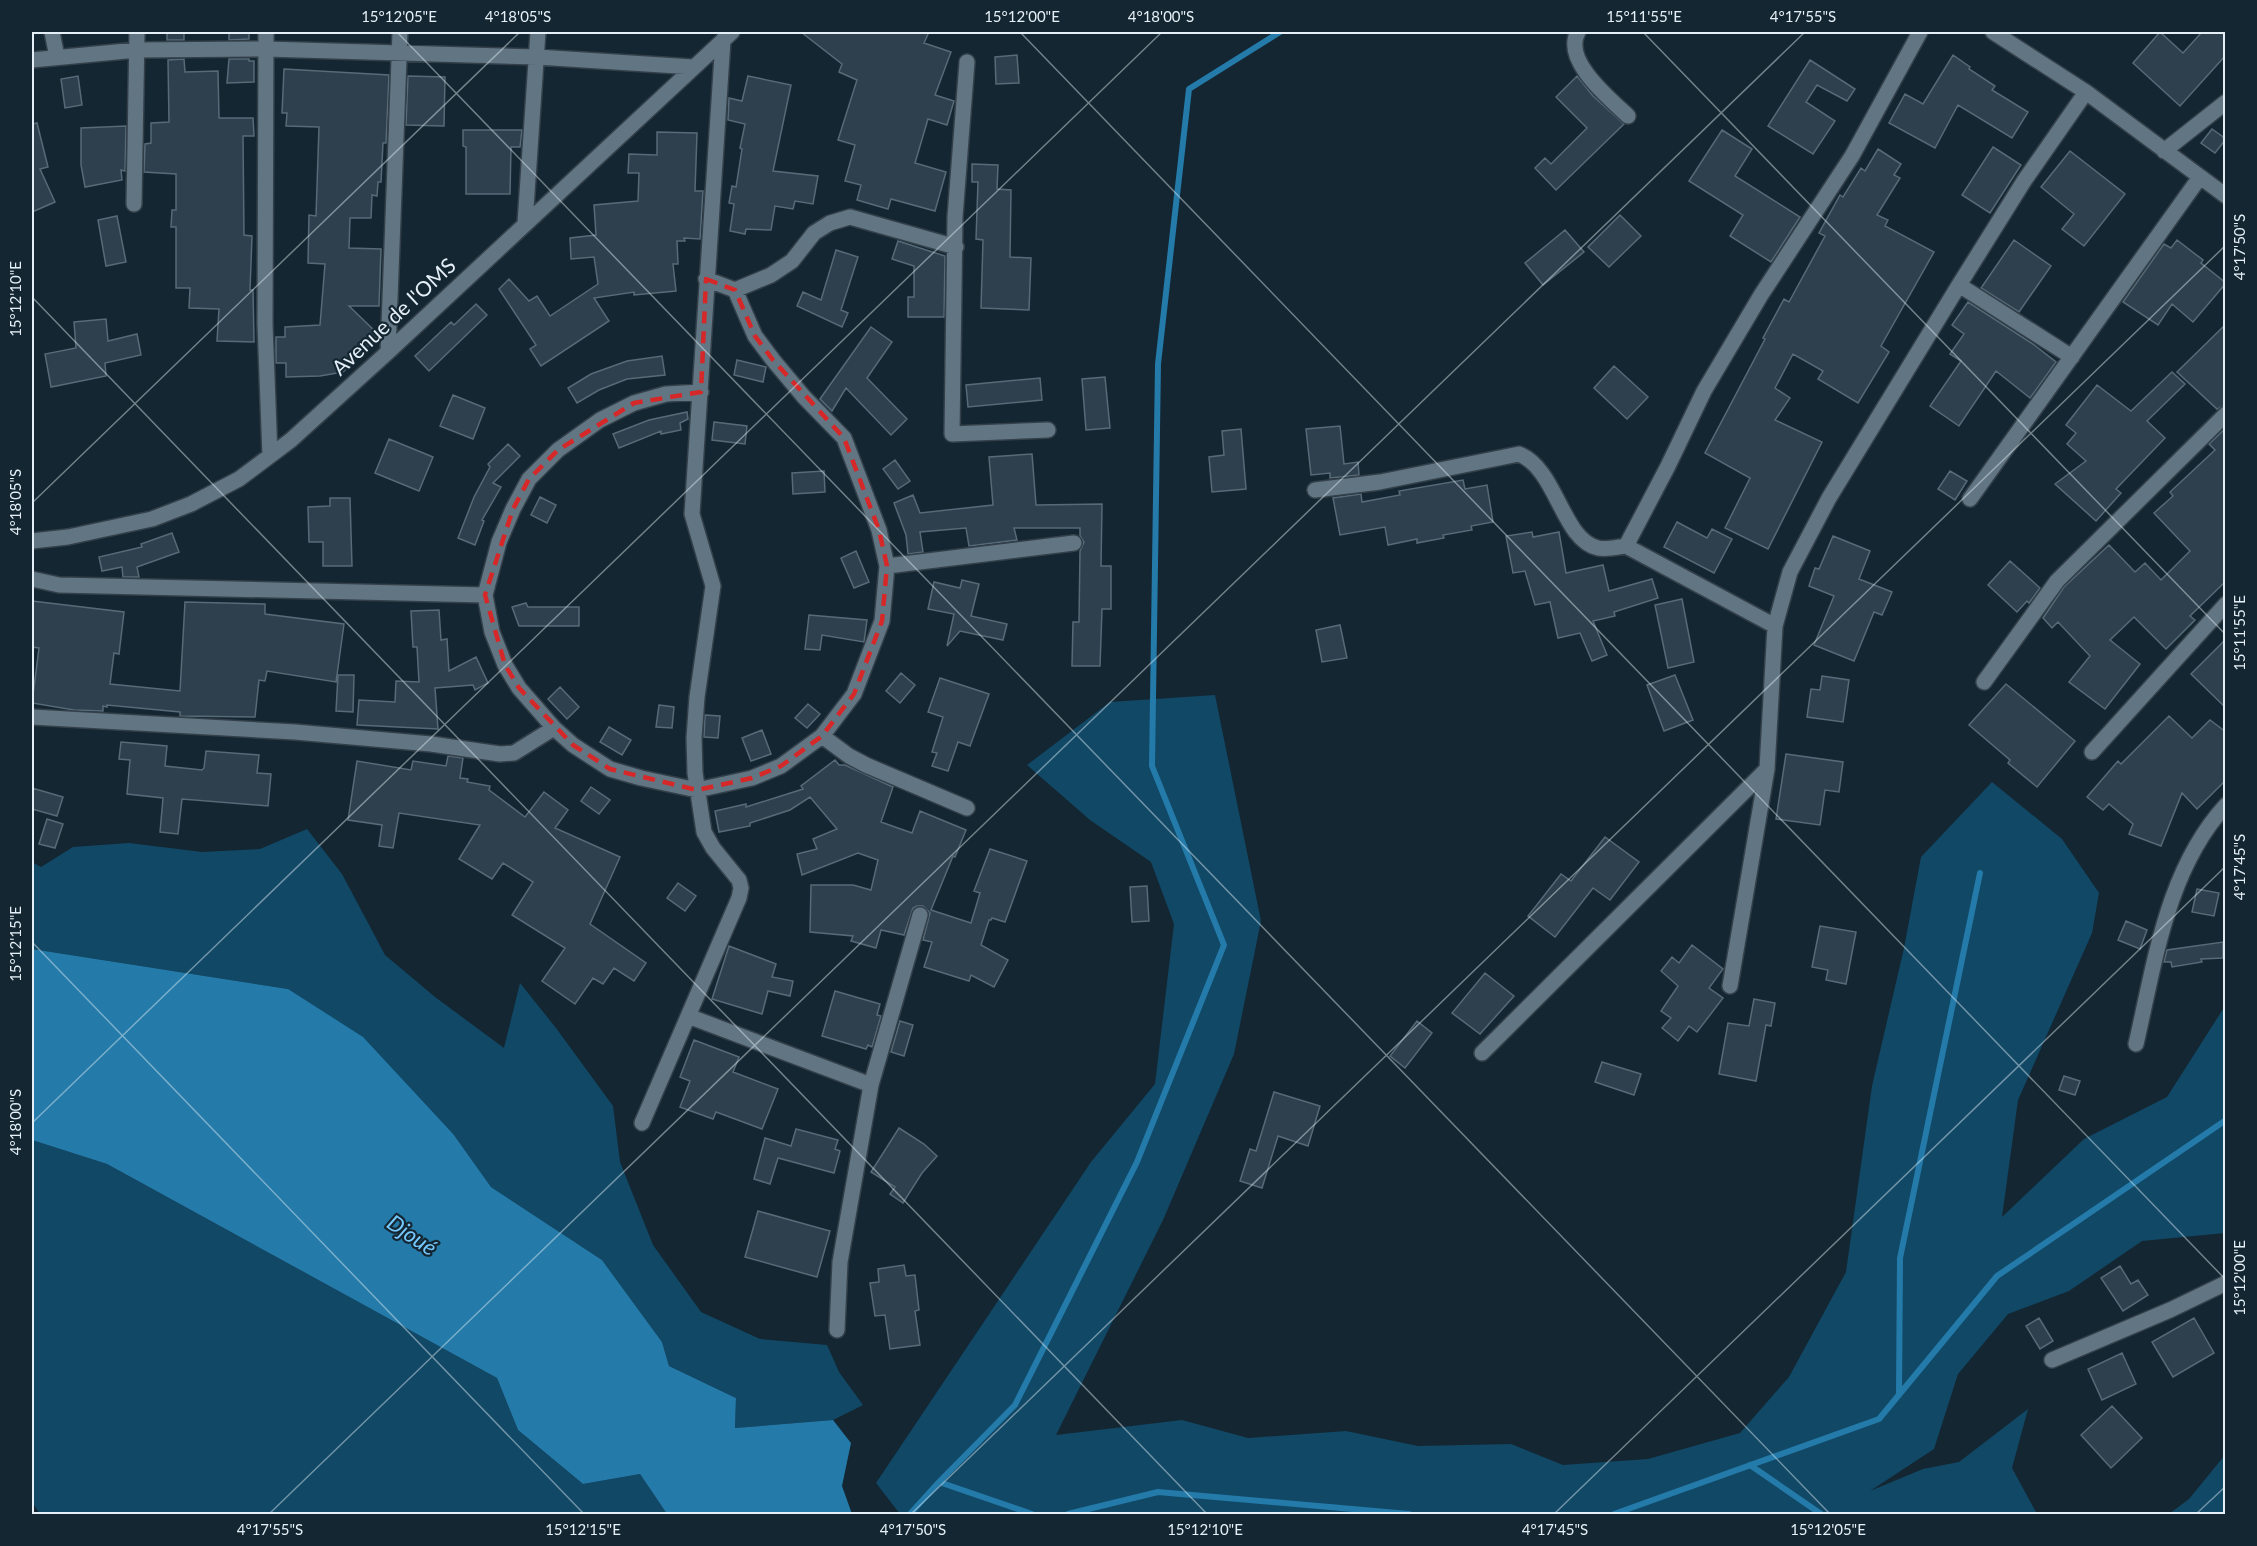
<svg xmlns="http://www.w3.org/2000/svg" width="2257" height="1546" font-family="Lato,sans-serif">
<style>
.green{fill:#114866}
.water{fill:#247aa9}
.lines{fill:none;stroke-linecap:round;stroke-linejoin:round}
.stream{stroke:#247aa9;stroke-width:6}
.building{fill:#2e404d;stroke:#566a77;stroke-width:1.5}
.minor-casing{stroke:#33404a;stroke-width:18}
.minor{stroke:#617583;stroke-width:15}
.marked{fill:none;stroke:#d62828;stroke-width:4.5;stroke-dasharray:12 8;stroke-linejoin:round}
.ticks{fill:none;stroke:#e4eff7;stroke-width:1.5;stroke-opacity:0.45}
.labels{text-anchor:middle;stroke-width:4.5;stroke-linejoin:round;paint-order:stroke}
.street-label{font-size:21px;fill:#e4eff7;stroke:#142631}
.water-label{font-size:22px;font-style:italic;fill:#76c9fe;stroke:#142631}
.neatline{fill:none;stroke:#e4eff7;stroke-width:2}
.ticks-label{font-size:15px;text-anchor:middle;fill:#e4eff7}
</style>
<rect width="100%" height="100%" fill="#142631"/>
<path class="green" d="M1215,695L1261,921L1234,1054L1163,1220L1056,1435L1182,1420L1248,1438L1346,1431L1418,1446L1511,1444L1563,1465L1648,1459L1740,1433L1789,1377L1846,1272L1872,1086L1904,948L1921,857L1992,782L2062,839L2099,893L2092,933L2018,1100L2002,1217L2084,1139L2167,1097L2225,1006V1233L2142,1241L2069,1291L2008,1314L1958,1374L1934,1449L1870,1491L1923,1469L1959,1462L2028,1409L2012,1468L2037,1514H900L876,1483L1091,1162L1155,1084L1174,924L1151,862L1090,820L1027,765L1110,702Z
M307,829L342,874L385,955L435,997L504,1048L520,983L556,1028L613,1106L620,1162L653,1245L701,1312L760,1339L827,1345L839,1372L863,1405L833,1420L735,1428L736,1398L669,1366L662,1342L602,1260L491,1187L454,1135L288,989L32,949V862L41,867L73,847L129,843L202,852L260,849Z
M32,1140L107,1164L497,1378L518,1430L583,1484L640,1474L667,1514H40L32,1502Z
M2225,1455V1514H2169L2189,1499Z"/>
<path class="water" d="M32,949L288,989L363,1037L454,1135L491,1187L602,1260L662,1342L669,1366L736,1398L735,1428L833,1420L851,1443L842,1486L852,1514H667L640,1474L583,1484L518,1430L497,1378L107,1164L32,1140Z"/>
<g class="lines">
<path class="stream" d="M1899,1395L1900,1258L1980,873
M1750,1465L1821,1514
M939,1482L1032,1514
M910,1514L939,1482L1015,1405L1137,1162L1224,945L1152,766L1158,364L1189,89L1280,32
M1068,1514L1158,1492L1409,1514
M1614,1514L1879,1419L1997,1276L2226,1120"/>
</g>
<path class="building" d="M167,32H184V40H167Z
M229,32H249V39L229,40Z
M801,32H929L924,43L951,52L935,95L954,101L947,125L928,119L915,163L946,172L935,211L891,199L888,209L857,200L861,185L845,181L855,145L838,140L857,80L839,72L842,64Z
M2160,32L2183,53L2202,32H2226V55L2180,106L2133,63Z
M1017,55L1019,83L996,84L995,57Z
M1953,55L1970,67L1969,69L1995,86L1992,90L2028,112L2012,138L1958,105L1935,148L1889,123L1905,94L1923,104Z
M184,59L185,72L218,71L219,118H253L254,136H243L244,235L252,236L250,290H253L254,342L217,341L219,309L189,308L190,288H176V227H171L172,210H176V174L144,172L145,144L151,143V123L169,122L168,60Z
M229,59H249V61H254V82L227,83Z
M1810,60L1855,89L1847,101L1817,85L1806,102L1835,121L1813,154L1768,126Z
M284,69L389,75L386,143H383L381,182H378L377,196L372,195L371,218H350L349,248L381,249L379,306H349L379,335L343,372L320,376L286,377V363H276V337H285V327L320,325L325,264L308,263L309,215L316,216L319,127L286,126L287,113H282Z
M78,76L82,105L65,108L61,79Z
M408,76L445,77L444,126L406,125Z
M748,76L791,85L773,171L818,176L813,204L795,201L793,209L775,206L771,230L746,229L745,234L730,231L734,204L729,203L732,186L736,187L742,149L740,148L745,124L728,120L729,98L742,101Z
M1577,76L1593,96L1624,124L1556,190L1535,168L1545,158L1551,164L1587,128L1556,97Z
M37,123L48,167L40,169L55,202L32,212V124Z
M126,126L125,171L121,170L122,180L85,187L81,165V128Z
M2212,129L2226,139L2215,153L2201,143Z
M463,130H522L520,147H511L510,194H466V147L463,146Z
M1722,130L1752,149L1735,176L1800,217L1771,262L1730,236L1743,215L1689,181Z
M657,132L697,133L695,191H703L700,239L684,238L685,241H677L678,264H673L676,291L634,295V292L594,298L609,321L541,366L530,349L536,345L499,289L509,279L529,301L537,296L550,316L598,284L594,257L571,259L570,238L596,235L594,205L638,201L639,173H628L629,154L657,155Z
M1993,147L2021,165L1990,213L1962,195Z
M1878,149L1901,164L1894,175L1900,178L1877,215L1888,220L1885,226L1934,252L1881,346L1889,352L1858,403L1818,379L1823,371L1793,354L1775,388L1790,398L1775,420L1822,442L1768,549L1725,528L1750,478L1705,453L1765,339L1763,338L1784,299L1789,302L1825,236L1819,233L1840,195L1843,197L1861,168L1865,171Z
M2070,151L2125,194L2084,246L2062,229L2074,214L2041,187Z
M972,164L998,165L997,189L1011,190L1010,257L1031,258L1029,310L981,308L983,240L976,239L978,182H972Z
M1620,215L1641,236L1609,267L1588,247Z
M117,216L126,262L106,266L98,220Z
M1565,230L1584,252L1543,285L1525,263Z
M2014,240L2051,266L2019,312L1981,288Z
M2177,240L2203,260L2201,263L2226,283L2193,322L2172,304L2158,325L2123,302L2164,244L2171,248Z
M898,241L945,256L944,317H908V297H914V266L892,259Z
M836,250L858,257L841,310L848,313L842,327L797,306L803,292L821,300Z
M1968,302L2033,344L2056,362L2030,398L1996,371L1959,426L1930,406L1961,361L1950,354L1964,334L1952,325Z
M476,304L487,315L429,371L415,356L451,322L454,325Z
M106,319L108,341L137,334L141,355L105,363L106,376L51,387L45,354L76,348L74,322Z
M2226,324V405L2217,409L2177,372Z
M871,327L892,342L867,378L907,419L891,435L846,388L832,411L820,399Z
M662,356L665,375L627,379L599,390L577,403L568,388L591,374L627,361Z
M737,360L766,367L763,382L734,375Z
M1614,366L1648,397L1627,419L1594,388Z
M2172,372L2185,384L2147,421L2165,438L2116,489L2121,493L2096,521L2055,484L2086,461L2067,444L2076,433L2066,425L2097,385L2131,411Z
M1105,377L1110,428L1086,430L1082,379Z
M1040,378L1042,400L968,407L966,385Z
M453,395L485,408L473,439L440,426Z
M687,412L688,419L680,423L681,430L661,434V431L619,448L613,434L649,420Z
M714,422L747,426L745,444L712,440Z
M1340,426L1344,464L1358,462L1359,475L1330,478V473L1311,475L1306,429Z
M2226,428V581L2190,616L2195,620L2166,649L2134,617L2110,640L2140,664L2105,709L2069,682L2090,656L2058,622L2052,628L2043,618L2064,587L2109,545L2135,572L2145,563L2161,580L2190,551L2154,513L2173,496L2170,492L2215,450L2209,444Z
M1241,429L1246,489L1212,492L1209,457L1224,455L1222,431Z
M389,439L433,457L419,491L375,473Z
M508,444L520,456L493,483L501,487L482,520L484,521L475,545L458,538L474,497L490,467L488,464Z
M1032,454L1036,505L1102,504L1101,566H1111V609H1102L1100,666H1072L1073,622H1079L1080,551L1084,542L1080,536V528H1014L1017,540L969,546L966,528L920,532L923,552L908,554L906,535L894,503L913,495L920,513L993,505L989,457Z
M895,460L910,481L898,489L883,469Z
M824,471L825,492L793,494L792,473Z
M1950,471L1967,481L1955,500L1938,489Z
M1463,480L1465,489L1487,485L1493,522L1471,526L1472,530L1443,535L1444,538L1417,543V539L1388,545L1385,527L1340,535L1333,498L1361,494L1362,502L1400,495L1399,491Z
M540,497L556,505L547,523L531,515Z
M330,498H350L352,566H323V542H309L308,507L330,506Z
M1677,522L1707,538L1712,529L1732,539L1714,573L1664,547Z
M1532,532L1533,537L1559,532L1566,573L1603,565L1609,591L1652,579L1658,598L1614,612L1615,616L1593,621L1607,655L1592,661L1580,633L1558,638L1550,602L1535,605L1525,571L1513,573L1506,536Z
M172,533L179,552L137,567L139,577H123L122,567L102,571L99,557L142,547L141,544Z
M1833,536L1870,551L1859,579L1892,592L1882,615L1874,612L1854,661L1814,645L1834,596L1809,586L1815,568L1819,569Z
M856,551L869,582L854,588L841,558Z
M2010,561L2040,588L2029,603L2027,601L2017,612L1988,585Z
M962,580L979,584L971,616L1007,624L1003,640L960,631L947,646L954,614L928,609L934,582L960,588Z
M1682,599L1694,662L1668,668L1655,605Z
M32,601L124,612L119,654L114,653L110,684L180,691L185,602L265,604V614L344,624L336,682L267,671L265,681L259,680L255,717L180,716V712L107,705V707L103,706V711L74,710L32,703L39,648L32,647Z
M526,603L528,607H579V626H519L512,607Z
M439,610L441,640L447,639L449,671L476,657L488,683L475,690L473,685L435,688L438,729L357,725L359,700L395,702L396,681L419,682L417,647H413L411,611Z
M809,615L867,620L864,642L822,635L820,650L805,649Z
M1340,625L1347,658L1322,662L1316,630Z
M2226,639V708L2191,674Z
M901,673L915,685L900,703L886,691Z
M338,675H354L353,712L336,711Z
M1675,675L1693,720L1664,731L1647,685Z
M1822,676L1849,680L1843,722L1807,717L1811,689L1820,690Z
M940,678L989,694L970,746L958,742L948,771L932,766L937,753L932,752L943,717L928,712Z
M2006,684L2075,741L2037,787L2008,763L2010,760L1969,725Z
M560,687L579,707L567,719L548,699Z
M808,704L820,714L807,728L795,718Z
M659,705L674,707L672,728L656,727Z
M705,715L720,716L718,738L704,737Z
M2169,716L2192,738L2210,720L2226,732V780L2197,809L2182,793L2161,846L2129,834L2133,824L2109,804L2103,810L2087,797L2118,761L2121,764Z
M609,727L631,740L622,755L600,742Z
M762,730L771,754L751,761L742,738Z
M121,742L167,746L165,766L202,770L204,768L206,751L259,755L257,773L271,774L268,806L182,799L178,834L160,832L163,798L127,794L130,760L119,759Z
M1786,754L1843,762L1839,792L1825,790L1820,825L1776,819Z
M448,756L463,758L460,778L468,779L467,782L490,786L489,790L525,817L544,792L568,810L555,828L620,857L590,924L646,963L634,981L614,968L603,984L593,978L575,1004L542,981L565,948L512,915L533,882L503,863L492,879L459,859L480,825L399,813L393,848L379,846L382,825L348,820L357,761L411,770L413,761L446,766Z
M835,760L839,765H845L893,787L881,822L912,833L920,811L966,830L955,857L953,856L931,910L971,923L980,893L974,891L990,849L1027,861L1005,922L992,918L991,920H989L981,945L1008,960L994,987L971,975L969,981L924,967L932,942L923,940L930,913L923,906H917L913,908L904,935L881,930L876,948L851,941L853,936L810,932L811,885H853L871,890L878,860L858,853L802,875L797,854L817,849L813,839L837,829L810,797L790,810L750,823V826L719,832L715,811L746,804V807L803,789L801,786Z
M591,787L610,800L599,814L581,801Z
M32,788L63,797L57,816L32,809Z
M47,819L63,824L55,848L39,844Z
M1605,837L1639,862L1610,900L1593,888L1555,937L1528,916L1561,874L1571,881Z
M678,883L696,896L685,911L667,898Z
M1147,886L1149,921L1132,922L1130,887Z
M2197,889L2219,893L2214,916L2192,912Z
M2126,921L2147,930L2140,949L2118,940Z
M1820,926L1856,932L1846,984L1826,980L1828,970L1812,967Z
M2223,942V958L2201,959L2202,962L2172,967L2171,962H2164L2167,950Z
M1692,945L1723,969L1709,988L1723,998L1697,1032L1689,1026L1678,1041L1662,1028L1671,1018L1661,1011L1678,986L1661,971L1672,957L1679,963Z
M729,946L776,964L772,977L793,981L790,996L768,991L762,1014L712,999Z
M1485,973L1514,996L1480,1034L1452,1013Z
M835,991L880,1004L877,1015L881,1016L872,1047L868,1045L866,1049L822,1036Z
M1754,999L1775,1003L1771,1026L1766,1025L1756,1081L1719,1074L1728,1023L1749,1026Z
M900,1021L913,1025L904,1056L891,1052Z
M1417,1021L1432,1033L1405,1068L1390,1056Z
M694,1040L739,1057L733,1072L778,1089L762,1129L716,1112L713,1119L680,1107L690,1081L680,1077Z
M1602,1062L1641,1074L1634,1095L1595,1082Z
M2064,1076L2080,1081L2075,1095L2059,1090Z
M1274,1092L1320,1106L1308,1146L1278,1136L1262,1188L1240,1181L1250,1149L1256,1151Z
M899,1128L924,1144L937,1156L922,1173L903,1203L890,1194L895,1187L871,1172Z
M796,1129L838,1140L835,1149L840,1151L834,1173L778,1158L770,1184L754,1179L765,1138L791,1146Z
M758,1211L830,1231L817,1277L745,1257Z
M904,1265L906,1276L915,1275L919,1310L915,1311L920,1345L890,1349L885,1315L875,1316L870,1283L879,1282L878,1269Z
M2120,1266L2131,1284L2138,1280L2148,1295L2123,1311L2101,1278Z
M2039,1318L2053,1341L2040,1349L2026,1326Z
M2194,1318L2214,1353L2173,1377L2152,1342Z
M2122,1353L2136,1384L2102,1400L2088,1369Z
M2112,1406L2142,1438L2111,1468L2081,1435Z"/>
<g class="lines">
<g class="minor-casing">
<path id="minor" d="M52,32L57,57
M266,32L265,324L270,456
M1578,32C1562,60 1609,98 1628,116
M1993,32L2086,92L2226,196
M32,60L137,50L266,49L537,57L693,67
M967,62L955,217L952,434L1048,430
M2164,151L2226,102
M134,204L137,32
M525,223L538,32
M706,279L735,290L771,275L792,261L814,233L830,223L850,217L956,247
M1959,285L2072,357
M388,352L400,32
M701,392L666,394L634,403L600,420L558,450L529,479L513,509L499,542L485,595L492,632L505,665L519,688L554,728L573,745L610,769L641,778L697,790L752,778L781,766L822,736L854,694L882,621L887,566L879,530L844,438L804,397L773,360L755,336L735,290
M1315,490L1380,482L1519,454C1557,469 1562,540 1598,548C1606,550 1618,547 1626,546
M1970,499L2200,177
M32,541L68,537L152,519L191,504L239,479L291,440L388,352L732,32
M887,566L1074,543
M32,579L59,585L485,595
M1775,626L1626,546L1668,466L1704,391L1761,295L1852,156L1920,32
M1984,682L2057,581L2226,414
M32,717L295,732L431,744L500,754L514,753L554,728
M822,736L849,756L866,765L967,808
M2092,752L2226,604
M1730,986L1767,769L1775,626L1790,572L1829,498L1959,285L2024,181L2086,92
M688,1016L871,1085
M2136,1044C2155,962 2167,869 2226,805
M1482,1053L1767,769
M642,1123L739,898L741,888L739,880L713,848L704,832L695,773L694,738L697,697L713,586L692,514L723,40
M837,1330L840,1262L871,1085L920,915
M2052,1360L2170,1310L2226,1283"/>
</g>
<use href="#minor" class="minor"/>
</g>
<path class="marked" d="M706,279L735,290L755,336L773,360L844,438L879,530L887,566L882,621L854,694L822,736L781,766L752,778L697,790L610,769L573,745L519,688L505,665L485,595L513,509L529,479L558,450L634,403L701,392Z"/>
<path class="ticks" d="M397,32L1830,1514M1020,32L2226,1280M1643,32L2226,635M32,297L1207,1514M32,503L520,32M32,942L584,1514M32,1123L1162,32M269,1514L1805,32M911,1514L2226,245M1554,1514L2226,866M2196,1514L2226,1486"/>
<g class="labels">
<g class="street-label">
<text transform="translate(394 317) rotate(-43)" y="7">Avenue de l'OMS</text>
</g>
<g class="water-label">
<text transform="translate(412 1235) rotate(34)" y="8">Djoué</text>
</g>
</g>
<rect width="2257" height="1546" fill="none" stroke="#142631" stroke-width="66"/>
<rect x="33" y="33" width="2191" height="1480" class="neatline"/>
<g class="ticks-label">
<text x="399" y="22">15°12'05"E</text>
<text x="518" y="22">4°18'05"S</text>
<text x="1022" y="22">15°12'00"E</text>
<text x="1161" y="22">4°18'00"S</text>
<text x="1644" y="22">15°11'55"E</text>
<text x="1803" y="22">4°17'55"S</text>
<text transform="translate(2240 247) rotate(-90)" y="5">4°17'50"S</text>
<text transform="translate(16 299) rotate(-90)" y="5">15°12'10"E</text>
<text transform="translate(16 502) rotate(-90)" y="5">4°18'05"S</text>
<text transform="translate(2240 633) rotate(-90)" y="5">15°11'55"E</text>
<text transform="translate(2240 867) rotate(-90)" y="5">4°17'45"S</text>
<text transform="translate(16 944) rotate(-90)" y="5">15°12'15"E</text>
<text transform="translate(16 1122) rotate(-90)" y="5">4°18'00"S</text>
<text transform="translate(2240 1278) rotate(-90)" y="5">15°12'00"E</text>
<text x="270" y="1535">4°17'55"S</text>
<text x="583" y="1535">15°12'15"E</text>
<text x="913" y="1535">4°17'50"S</text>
<text x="1205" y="1535">15°12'10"E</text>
<text x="1555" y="1535">4°17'45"S</text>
<text x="1828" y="1535">15°12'05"E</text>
</g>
</svg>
